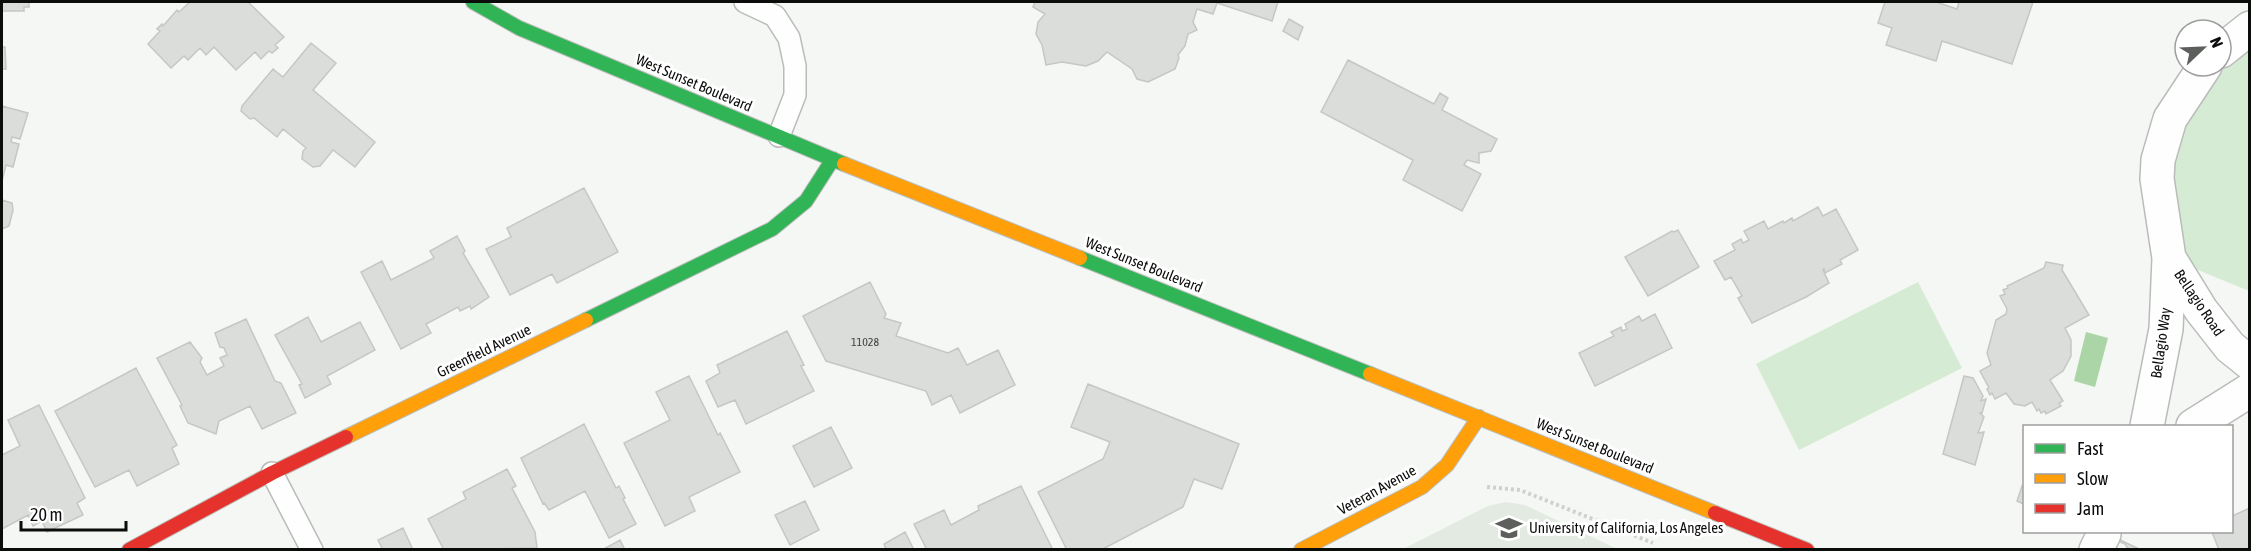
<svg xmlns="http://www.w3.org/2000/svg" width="2251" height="551" font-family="'Asap Condensed',sans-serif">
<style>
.built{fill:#e3eae1}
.green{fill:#d5ebd3}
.water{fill:#acd5a7}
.building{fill:#dbddda;stroke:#c5c7c4;stroke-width:1.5}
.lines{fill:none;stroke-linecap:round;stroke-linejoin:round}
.lane-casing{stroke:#babcb9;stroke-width:24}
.street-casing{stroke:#babcb9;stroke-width:36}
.fast-casing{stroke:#babcb9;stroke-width:16}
.slow-casing{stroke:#babcb9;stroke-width:16}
.jam-casing{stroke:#babcb9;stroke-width:16}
.path{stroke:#cfd1cf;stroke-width:4;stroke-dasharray:3 3;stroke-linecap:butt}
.lane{stroke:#fdfefd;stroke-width:21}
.street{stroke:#fdfefd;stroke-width:33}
.fast{stroke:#30b455;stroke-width:14}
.slow{stroke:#ff9f0a;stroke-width:14}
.jam{stroke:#e5322d;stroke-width:14}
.labels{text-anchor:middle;stroke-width:6;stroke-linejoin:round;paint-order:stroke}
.number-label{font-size:12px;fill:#404240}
.street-label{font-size:15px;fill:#0b0d0b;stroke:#fff}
.poi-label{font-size:15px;fill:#0b0d0b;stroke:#fff;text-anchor:start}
</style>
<rect width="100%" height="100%" fill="#f4f7f3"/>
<path class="built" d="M1506,502L1525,505L1617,549H1403L1488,506Z"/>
<path class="green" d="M2249,28V291L2169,258L2163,141Z
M1918,282L1962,368L1799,450L1756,364Z"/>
<path class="water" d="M2086,332L2108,338L2095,387L2074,381Z"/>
<path class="building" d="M2,2H29V7H24V11H2Z
M190,2H248L284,37L275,45L278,48L272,53L269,51L261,59L255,52L236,70L214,47L206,55L200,48L188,60L184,56L171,68L148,44L160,31L157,29L162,24L163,26L177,10L179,12Z
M1035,2H1278L1272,21L1217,3L1213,14L1197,9L1193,22L1197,30L1188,34L1185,46L1178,55L1179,58L1175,69L1148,82L1137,79L1132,69L1107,52L1098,61L1086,66L1062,62L1046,65L1042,45L1036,34L1038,22L1045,14L1033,7Z
M1885,2H1936L1957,9L1959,2H2033L2012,64L1942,41L1936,61L1886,45L1892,28L1878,23Z
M1289,19L1303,27L1298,40L1283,31Z
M311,43L336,63L313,90L375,142L355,167L333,150L320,166L313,167L302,159L303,151L306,148L283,129L277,137L254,118L250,119L241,111L242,106L273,69L283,77Z
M2,47H5L6,69H2Z
M1348,60L1434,104L1440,93L1448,98L1442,110L1497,139L1491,151L1479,153V163L1467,160L1464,165L1481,174L1462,211L1403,180L1413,160L1321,112Z
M2,106L28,113L20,139L12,137L11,142L19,144L13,167L6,165L2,181Z
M584,188L618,252L557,283L552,274L510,295L486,249L511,237L507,228Z
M2,200L12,203L13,210L9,226L2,229Z
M1818,207L1823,216L1836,209L1858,250L1840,260L1842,264L1825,273L1824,269L1823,270L1829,283L1806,297L1752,323L1738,298L1742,296L1731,277L1725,280L1714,261L1735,250L1732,244L1741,239L1743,243L1749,240L1744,231L1764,221L1768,229L1783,221L1784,223L1792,218L1793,221Z
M1678,230L1699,267L1648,296L1625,257L1672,231L1674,232Z
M457,236L465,251L463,253L489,297L471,309L470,306L460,311L458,307L426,324L431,333L401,349L361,272L382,261L391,280L434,258L430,251Z
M2046,262L2063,265L2062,270L2089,315L2065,328L2071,340V356L2063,371L2050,380L2063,401L2059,403L2061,406L2046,414L2045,411L2041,413L2039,409L2037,411L2032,402L2025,406L2014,404L2006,393L1995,399L1992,393L1990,395L1987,389L1989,388L1980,371L1991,365L1987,353L1996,320L2006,314L2007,309L2000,296L2005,294L2003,290L2008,288L2007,286L2044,268Z
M870,282L886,314L884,318L901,323L896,336L948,353L958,348L967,365L998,350L1015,385L960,413L951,395L932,405L926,391L826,361L803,316Z
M1655,314L1672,348L1595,386L1579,353L1614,336L1611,332L1621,327L1622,331L1627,329L1625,324L1639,316L1642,321Z
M308,317L321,342L360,322L375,350L327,376L331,384L305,398L299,385L302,384L275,335Z
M246,319L275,381L281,383L296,413L262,429L250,406L219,421L216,434L188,423L180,406L182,405L157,358L190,342L202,358L200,362L207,375L224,366L220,358L227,355L224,348L220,347L215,333Z
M787,331L804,365L801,366L814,391L746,424L735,400L718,407L706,381L720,373L717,365Z
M136,368L177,445L172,448L179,464L137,486L129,470L95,487L55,411Z
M689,376L718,435L720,433L740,472L689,497L695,511L665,526L624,443L670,420L656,392Z
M1964,376L1973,378L1983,396L1981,401L1986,399L1982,413H1980L1984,417L1978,433L1984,432L1975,465L1943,454Z
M1088,384L1239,444L1222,489L1194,479L1183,507L1101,550H1067L1038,492L1103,459L1110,442L1071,427Z
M39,405L85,498L77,503L83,515L47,532L42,521L33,526L28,515L2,529V455L20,446L8,420Z
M584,424L616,488L619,486L625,498L623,499L636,524L609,538L585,491L549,510L544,503L543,504L521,458Z
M831,427L852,468L814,487L793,446Z
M507,469L516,486L512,488L535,532L537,548L444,550L428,519L466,499L463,492Z
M1021,486L1053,550H927L914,524L944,510L951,525L979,510L978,506Z
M2022,486L2024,487V504L2017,501Z
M805,501L819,530L790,545L775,515Z
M2250,508V550H2219L2212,532H2232V516Z
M403,528L413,550H379L382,548L378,540Z
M905,532L914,550H885L886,549L884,544Z
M2097,532H2104L2141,550H2129L2125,544Z
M620,540L625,550H602Z"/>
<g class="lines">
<g class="lane-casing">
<path id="lane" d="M745,2L775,16L789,38L795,66V95L779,136
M272,473L312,550"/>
</g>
<g class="street-casing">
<path id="street" d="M2221,51L2250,28
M2205,66L2170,119L2158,160L2157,179L2169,258L2201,310L2230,347L2250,363
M2147,426L2166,329L2169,258
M2193,426L2250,390
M2096,550L2104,534"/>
</g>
<g class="fast-casing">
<path id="fast" d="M473,2L519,28L844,164
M1080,258L1370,374
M586,320L772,229L806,201L833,159"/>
</g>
<g class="slow-casing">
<path id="slow" d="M844,164L1080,258
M1370,374L1715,513
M346,437L586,320
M1301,550L1422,487L1447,465L1479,417"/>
</g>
<g class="jam-casing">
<path id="jam" d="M1715,513L1807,550
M129,550L272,473L346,437"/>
</g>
<path class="path" d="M1487,487L1520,490L1653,543"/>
<use href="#lane" class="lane"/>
<use href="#street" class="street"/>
<use href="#fast" class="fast"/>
<use href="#slow" class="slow"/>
<use href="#jam" class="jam"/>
</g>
<defs>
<g id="university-bare" transform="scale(2.07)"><path d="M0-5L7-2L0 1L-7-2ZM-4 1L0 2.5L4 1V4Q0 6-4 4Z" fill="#5d5f5c" stroke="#fff" stroke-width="2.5" paint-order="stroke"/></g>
</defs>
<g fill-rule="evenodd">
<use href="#university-bare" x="1509" y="528"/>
</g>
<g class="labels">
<g class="number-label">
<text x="865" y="346">11028</text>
</g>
<g class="street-label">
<text transform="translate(694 83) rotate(23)" y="5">West Sunset Boulevard</text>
<text transform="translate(1144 265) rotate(22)" y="5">West Sunset Boulevard</text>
<text transform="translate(2199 303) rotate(56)" y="5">Bellagio Road</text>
<text transform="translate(2161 343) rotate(-82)" y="5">Bellagio Way</text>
<text transform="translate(484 351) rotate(-26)" y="5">Greenfield Avenue</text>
<text transform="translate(1595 446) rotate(22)" y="5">West Sunset Boulevard</text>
<text transform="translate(1377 490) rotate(-29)" y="5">Veteran Avenue</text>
</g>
<g class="poi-label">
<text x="1529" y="533">University of California, Los Angeles</text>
</g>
</g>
<rect width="2251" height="551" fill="none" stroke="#0b0d0b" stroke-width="6"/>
<rect x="2023" y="425" width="210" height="108" fill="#ffffff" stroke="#9d9e9d" stroke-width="1.5"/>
<rect x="2035" y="444" width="30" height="9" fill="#30b455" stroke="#9d9e9d" stroke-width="1.5"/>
<text x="2077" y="455" font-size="18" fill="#0b0d0b">Fast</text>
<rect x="2035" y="474" width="30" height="9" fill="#ff9f0a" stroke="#9d9e9d" stroke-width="1.5"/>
<text x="2077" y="485" font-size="18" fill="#0b0d0b">Slow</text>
<rect x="2035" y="504" width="30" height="9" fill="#e5322d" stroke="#9d9e9d" stroke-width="1.5"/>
<text x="2077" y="515" font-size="18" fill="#0b0d0b">Jam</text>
<g transform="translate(2203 48) rotate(67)"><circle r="28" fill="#ffffff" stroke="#9d9e9d" stroke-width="1.5"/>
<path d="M0-4.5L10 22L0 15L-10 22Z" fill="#5d5f5c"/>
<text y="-9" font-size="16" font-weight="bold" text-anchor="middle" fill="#0b0d0b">N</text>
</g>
<path d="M21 521v9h105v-9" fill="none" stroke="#0b0d0b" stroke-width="3"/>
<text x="30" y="521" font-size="18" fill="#0b0d0b" stroke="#ffffff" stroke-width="4.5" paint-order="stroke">20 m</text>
</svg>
